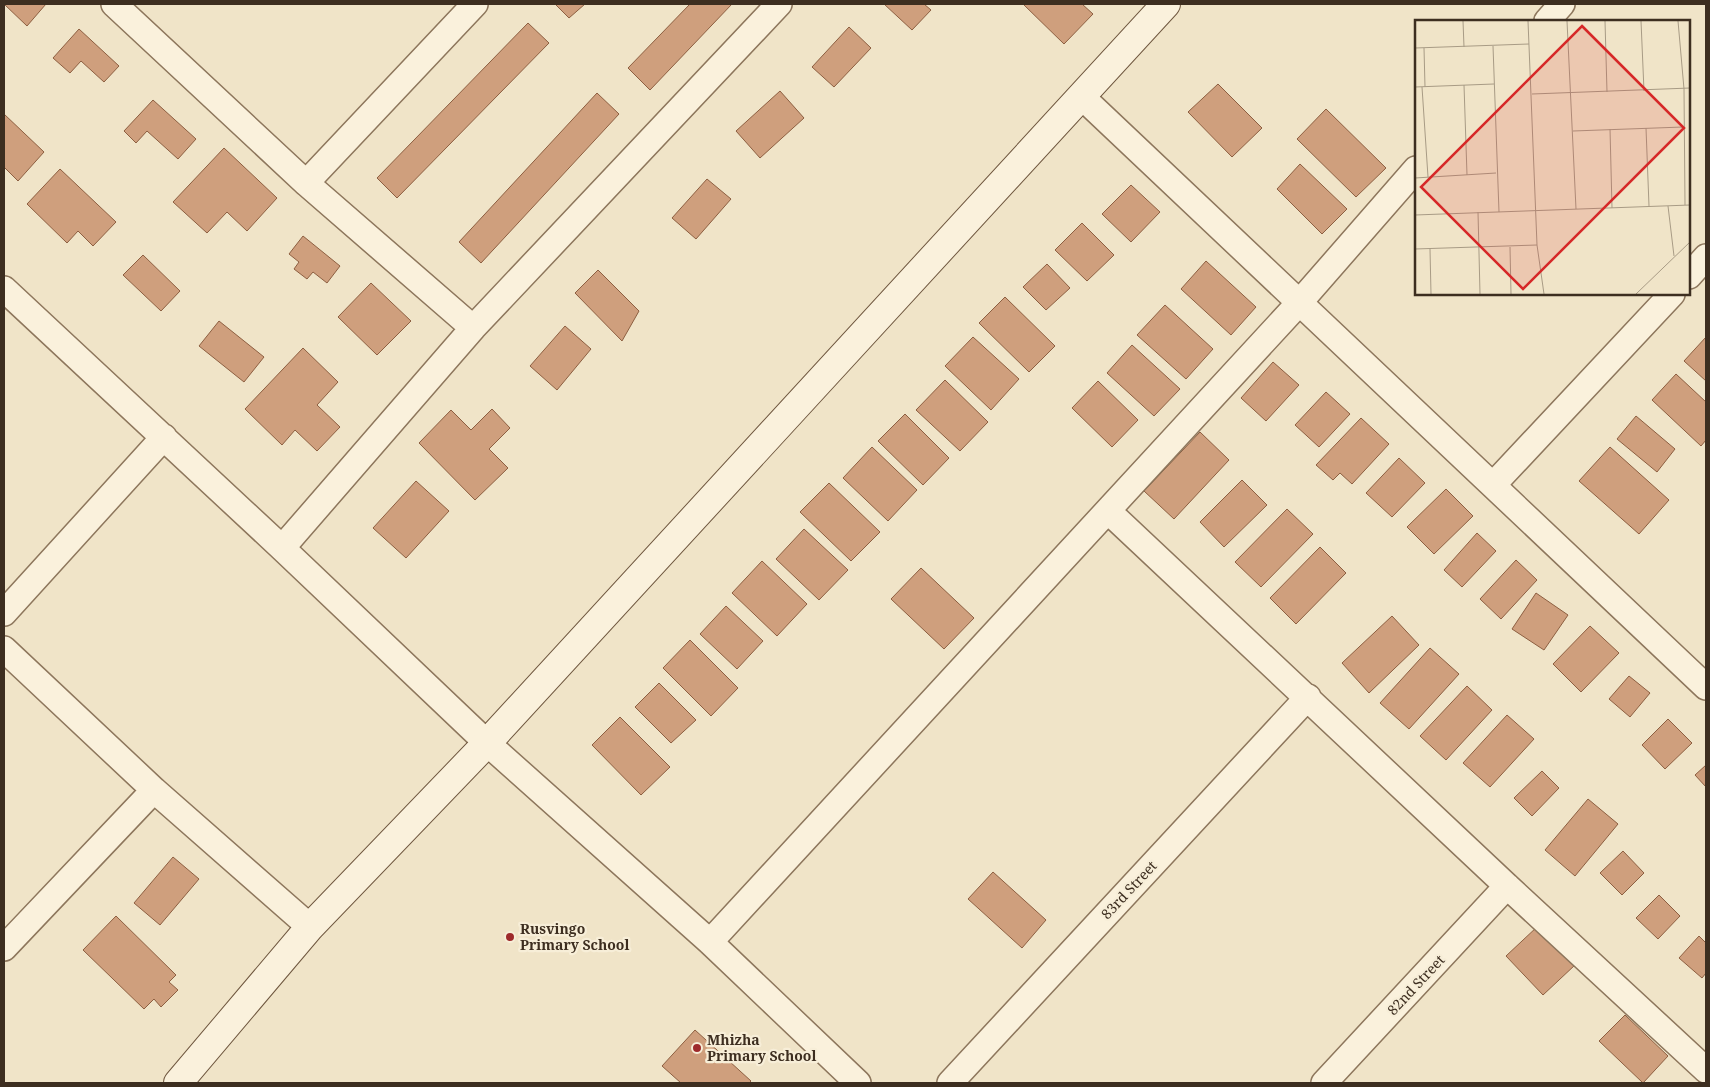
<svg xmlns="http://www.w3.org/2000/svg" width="1710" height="1087" font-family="'Noto Serif',serif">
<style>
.building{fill:#cf9f7d;stroke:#8d5f41}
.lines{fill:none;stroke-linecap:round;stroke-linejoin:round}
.street-casing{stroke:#8d765c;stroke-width:28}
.secondary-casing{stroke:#6f573f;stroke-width:30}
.street{stroke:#faf1dc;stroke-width:25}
.secondary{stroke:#faf1dc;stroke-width:28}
.poi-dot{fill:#9e2a2b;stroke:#f7eed8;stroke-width:2}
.labels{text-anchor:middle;stroke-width:4.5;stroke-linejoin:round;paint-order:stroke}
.street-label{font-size:14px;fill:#3d2e20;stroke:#f7eed8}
.poi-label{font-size:14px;font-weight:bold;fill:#3d2e20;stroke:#f7eed8;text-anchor:start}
.inset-road{fill:none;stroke:#a89b85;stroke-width:1}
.view{fill:#d62828;fill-opacity:0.15;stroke:#d62828;stroke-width:2.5}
.inset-edge{fill:none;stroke:#3d2e20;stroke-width:2.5}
</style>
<rect width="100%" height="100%" fill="#f0e4c8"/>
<path class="building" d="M4,4H46L27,26Z
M555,4H585L569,18Z
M690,4H732L650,90L628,68Z
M884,4H924L931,10L912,30Z
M1023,4H1082L1093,14L1064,44Z
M528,23L549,43L397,198L377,178Z
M849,27L871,48L834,87L812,67Z
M79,29L119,66L104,82L81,61L70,73L53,58Z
M1218,84L1262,128L1232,157L1188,112Z
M780,91L804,118L760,158L736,131Z
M597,93L619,114L481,263L459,242Z
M153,100L196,139L178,159L147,131L136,143L124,131Z
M1326,109L1386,168L1356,197L1297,139Z
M4,114L44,152L18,181L4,167Z
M224,148L277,198L247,231L227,212L207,233L173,202Z
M1300,164L1347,209L1322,234L1277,189Z
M60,169L116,222L93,246L78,231L67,243L27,204Z
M707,179L731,199L696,239L672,218Z
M1131,185L1160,212L1131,242L1102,214Z
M1082,223L1114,255L1087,281L1055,250Z
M303,236L340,266L327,283L313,272L307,279L294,269L299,262L289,254Z
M143,255L180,291L161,311L123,275Z
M1206,261L1256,307L1231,335L1181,289Z
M1047,264L1070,288L1046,310L1023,287Z
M598,270L639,311L622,341L575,293Z
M371,283L411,321L377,355L338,317Z
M1005,297L1055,346L1029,372L979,323Z
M1165,305L1213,349L1186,379L1137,335Z
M219,321L264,357L244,382L199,346Z
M565,326L591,349L557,390L530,366Z
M973,337L1019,379L991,410L945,366Z
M1706,337V381L1684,361Z
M1132,345L1180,389L1154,416L1107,373Z
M303,348L338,382L317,405L340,427L317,451L295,430L282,445L245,409Z
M1273,362L1299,385L1266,421L1241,398Z
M1676,374L1706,402V440L1701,446L1652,400Z
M945,380L988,422L960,451L916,410Z
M1098,381L1138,420L1112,447L1072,408Z
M1326,392L1350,414L1319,447L1295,425Z
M492,409L510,428L489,449L508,468L475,500L419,443L451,410L471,430Z
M905,414L949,458L923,485L878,441Z
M1636,416L1675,449L1657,472L1617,439Z
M1361,418L1389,444L1352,484L1340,473L1333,480L1316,465Z
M1200,432L1229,460L1174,519L1144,491Z
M872,447L917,490L888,521L843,478Z
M1610,447L1669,500L1639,534L1579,481Z
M1399,458L1425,483L1392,517L1366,493Z
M1242,480L1267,505L1224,547L1200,522Z
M416,481L449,511L406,558L373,528Z
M829,483L880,532L851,561L800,512Z
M1446,489L1473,516L1434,554L1407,527Z
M1287,509L1313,534L1261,587L1235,562Z
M804,529L848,570L819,600L776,559Z
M1477,533L1496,551L1462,587L1444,570Z
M1320,547L1346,573L1296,624L1270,598Z
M1516,560L1537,580L1501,619L1480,599Z
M762,561L807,604L777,636L732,593Z
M921,568L974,618L944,649L891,599Z
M1536,593L1568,615L1544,650L1512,629Z
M726,606L763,641L737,669L700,634Z
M1392,616L1419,645L1369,693L1342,663Z
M1590,626L1619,653L1581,692L1553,664Z
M690,640L738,688L711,716L663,668Z
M1430,648L1459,674L1409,729L1380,703Z
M1629,676L1650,693L1630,717L1609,699Z
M659,683L696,720L671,743L635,707Z
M1467,686L1492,710L1446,760L1420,736Z
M1507,715L1534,739L1490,787L1463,763Z
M620,717L670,767L641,795L592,745Z
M1668,719L1692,743L1665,769L1642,745Z
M1706,765V787L1695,775Z
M1542,771L1559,788L1532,816L1514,798Z
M1588,799L1618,824L1575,876L1545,850Z
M1623,851L1644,873L1622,895L1600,873Z
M173,857L199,879L160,925L134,903Z
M993,872L1046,920L1022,948L968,899Z
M1659,895L1680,916L1658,939L1636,918Z
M116,916L176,975L169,982L178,990L161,1007L154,999L144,1009L83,950Z
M1538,926L1575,965L1543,995L1506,956Z
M1699,936L1706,943V973L1702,978L1679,958Z
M1625,1015L1668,1056L1643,1083L1599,1041Z
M695,1030L751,1081L749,1083H681L662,1066Z"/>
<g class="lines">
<g class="street-casing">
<path id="street" d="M114,4L306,183L473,328
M1547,21L1562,4
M1081,96L1706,687
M306,183L475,4
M1689,276L1706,257
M4,289L282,548L487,743L710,942L858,1083
M1493,485L1672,294
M1108,511L1507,886L1706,1070
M282,548L473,328L779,4
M4,613L164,437
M4,649L154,790L310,927
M710,942L1299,303L1416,169
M4,948L154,790
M950,1083L1308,697
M1324,1083L1507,886"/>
</g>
<g class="secondary-casing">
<path id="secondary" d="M178,1083L310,927L487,743L1166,4"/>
</g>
<use href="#street" class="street"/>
<use href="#secondary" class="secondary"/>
</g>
<g class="poi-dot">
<circle cx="510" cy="937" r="5"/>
<circle cx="697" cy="1048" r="5"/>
</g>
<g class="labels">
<g class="street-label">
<text transform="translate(1129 890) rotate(-47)" y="5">83rd Street</text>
<text transform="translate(1416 985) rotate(-47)" y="5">82nd Street</text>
</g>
<g class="poi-label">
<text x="520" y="934">Rusvingo<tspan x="520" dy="16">Primary School</tspan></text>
<text x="707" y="1045">Mhizha<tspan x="707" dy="16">Primary School</tspan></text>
</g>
</g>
<g transform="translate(1415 20)">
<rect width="275" height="275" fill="#f0e4c8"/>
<path class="inset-road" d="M48,1L49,27M113,1L122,225L129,274M152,1L161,189M190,1L192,72M226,1L229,71M263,1L269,69L270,185M78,26L84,192M0,28L114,24M9,28L10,67M49,65L52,155M0,67L79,64M7,67L13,157M117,74L275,68M231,108L234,186M195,109L197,188M158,111L268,107M0,158L81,153M253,186L259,236M63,192L65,274M0,195L275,185M95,227L96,274M0,229L122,225M15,229L16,274M221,274L275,222"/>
<path class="view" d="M167,6L269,108L108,269L6,167Z"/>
<rect width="275" height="275" class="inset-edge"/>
</g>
<rect width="1710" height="1087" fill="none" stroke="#3d2e20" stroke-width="10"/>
</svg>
